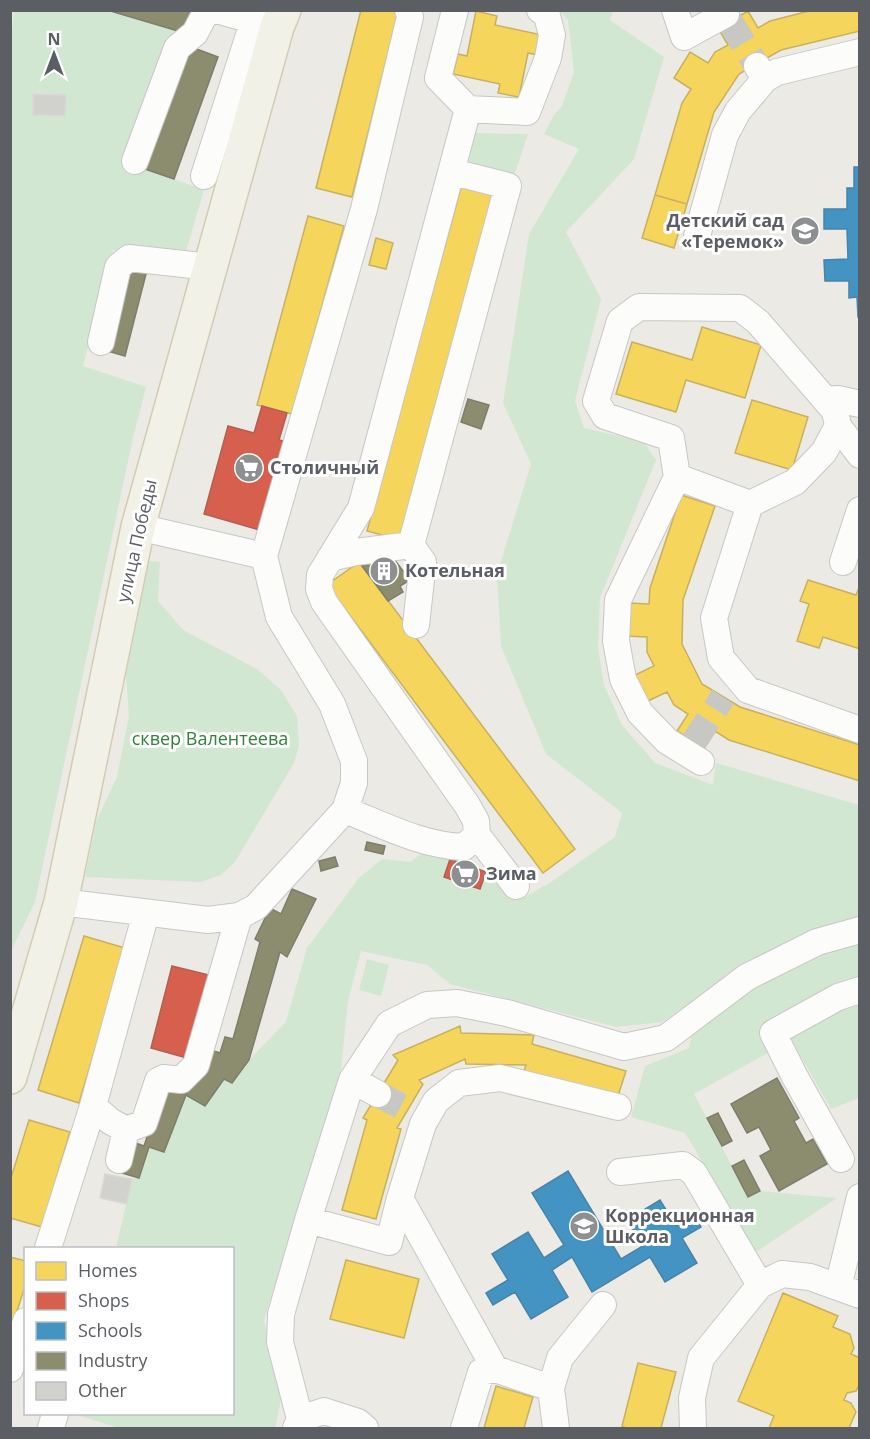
<svg xmlns="http://www.w3.org/2000/svg" width="870" height="1439" font-family="'Open Sans',sans-serif">
<style>
.green{fill:#d2e7d1}
.homes{fill:#f6d55c;stroke:#c8b15e;stroke-width:1.5}
.shops{fill:#d6604d;stroke:#b15f54;stroke-width:1.5}
.schools{fill:#4393c3;stroke:#4a83a6;stroke-width:1.5}
.industry{fill:#8c8c6e;stroke:#7d7e6b;stroke-width:1.5}
.building{fill:#d1d1ce;stroke:#dad9d4;stroke-width:1.5}
.lines{fill:none;stroke-linecap:round;stroke-linejoin:round}
.minor-tunnel{stroke:#c7c7c4;stroke-width:26;stroke-dasharray:26 13;stroke-linecap:butt}
.minor-casing{stroke:#c7c7c6;stroke-width:28}
.major-casing{stroke:#d3ccb3;stroke-width:36}
.minor{stroke:#fcfcfb;stroke-width:26}
.major{stroke:#f2f1e7;stroke-width:33}
.labels{text-anchor:middle;stroke-width:6;stroke-linejoin:round;paint-order:stroke}
.poi-label{font-size:18px;font-weight:bold;fill:#5b5e63;stroke:#fff;text-anchor:start}
.street-label{font-size:18px;fill:#5b5e63;stroke:#fff}
.park-label{font-size:18px;fill:#34813c;stroke:#fff}
</style>
<rect width="100%" height="100%" fill="#ebeae5"/>
<path class="green" d="M14,11H107L177,31L126,162L204,190L185,255L113,250L83,366L146,387L132,442L35,902L12,949L11,948V40Z
M560,11H613L610,20L664,57L634,159L566,232L601,299L575,401L584,428L644,442L656,460L600,598L598,648L604,685L622,725L655,763L713,785L716,763L859,805V917L754,960L662,1022L616,1027L450,984L427,965L361,951L348,1001L341,1069L264,1320L281,1400L275,1428H119L74,1414H232V1248H116L132,1179L139,1178L149,1147L163,1151L186,1095L205,1106L224,1079L232,1083L249,1060L286,1022L307,948L359,878L382,859L411,862L426,849L450,859L444,877L480,889L486,872L495,875L523,898L551,882L615,837L622,813L546,754L501,646L497,574L531,464L503,403L529,234L579,149L544,134L554,115L562,106L574,72L568,20Z
M474,133L528,134L512,182L464,169Z
M149,561L160,562L158,601L183,630L257,669L281,690L297,716L299,745L294,763L235,862L221,875L201,882L85,877L96,822L117,777L129,716L126,674Z
M859,940V982L835,990L760,1031L771,1051L694,1094L748,1197L760,1191L837,1198L756,1252L685,1133L631,1117L645,1066L689,1048L693,1028L763,977L854,941Z
M367,959L389,965L381,996L359,990Z
M859,999V1098L831,1109L791,1039L810,1020Z"/>
<path class="homes" d="M361,10H389L398,13L352,197L316,188Z
M813,10H860V31L781,50L739,74L714,112L687,204L655,195L682,103L691,89L674,78L690,52L708,63L715,52L728,45L718,28L748,11L758,28L770,21Z
M476,11L497,16L495,25L542,35L538,55L528,53L519,97L498,93L500,84L453,74L458,54L467,56Z
M463,180L501,190L405,541L367,531Z
M655,195L687,204L674,248L642,238Z
M308,216L344,226L292,414L257,405Z
M376,238L393,243L386,269L369,265Z
M702,327L761,345L745,398L686,380L676,412L616,394L632,342L692,360Z
M752,400L808,417L792,470L735,453Z
M681,495L715,506L683,600L682,644L702,684L740,707L860,745V781L729,740L715,731L704,748L677,731L688,714L674,705L667,692L648,701L635,675L654,666L647,652V637L627,636L629,603L649,604L650,588Z
M359,562L575,849L543,873L327,585Z
M808,580L856,595L860,585V649L823,637L819,648L797,641L809,604L800,601Z
M84,936L125,948L79,1103L38,1090Z
M460,1026L461,1033L534,1035L532,1044L626,1071L616,1102L523,1074L526,1065L466,1064L465,1059L419,1080L423,1084L397,1128L401,1129L376,1219L342,1210L367,1120L363,1118L398,1060L393,1055Z
M29,1120L70,1132L42,1227L10,1218V1181Z
M10,1257L26,1261V1283L10,1333Z
M346,1260L419,1279L404,1338L330,1319Z
M783,1293L838,1316L833,1327L850,1334L854,1348L851,1354L860,1358V1383L856,1391L847,1393L844,1400L851,1403L856,1412L849,1428H769L774,1416L738,1401Z
M638,1363L676,1372L661,1428H626L622,1426Z
M496,1386L533,1397L524,1428H484Z"/>
<path class="shops" d="M262,406L287,413L279,440L288,442L263,531L204,514L228,426L254,433Z
M450,859L486,872L480,889L444,877Z
M172,966L209,975L187,1058L151,1048Z"/>
<path class="schools" d="M854,167H860V317H858L857,297L849,298V281H825L824,260L848,259L847,229H824V209H847V188H854Z
M568,1171L621,1259L643,1246L627,1220L660,1200L676,1226L694,1215L701,1227L682,1238L697,1263L665,1282L650,1257L592,1292L572,1257L552,1270L568,1297L531,1319L515,1292L493,1305L486,1293L508,1280L492,1254L528,1232L544,1258L564,1245L532,1193Z"/>
<path class="industry" d="M107,10H185L191,12L185,33Z
M186,45L218,57L174,179L142,168Z
M126,265L147,270L125,356L104,350Z
M468,399L489,405L481,429L461,422Z
M383,556L386,561L394,559L410,580L400,586L403,592L388,601L359,562Z
M367,842L385,846L383,854L365,850Z
M335,857L338,866L321,871L319,861Z
M292,889L316,899L287,957L280,952L249,1060L232,1083L224,1079L205,1106L186,1095L164,1152L149,1147L139,1178L122,1173L133,1142L144,1146L165,1084L208,1049L220,1053L225,1037L233,1039L260,942L255,939L270,908L281,914Z
M777,1078L799,1118L794,1121L806,1143L813,1139L827,1164L779,1191L760,1156L771,1150L759,1127L747,1133L731,1104Z
M718,1113L732,1141L722,1146L707,1118Z
M744,1160L760,1191L748,1197L732,1166Z"/>
<path class="building" d="M33,94L66,95L65,116L33,115Z
M105,1174L132,1179L127,1204L100,1198Z"/>
<g class="lines">
<path class="minor-tunnel" d="M730,21L756,65
M694,742L723,697
M378,1094L408,1110"/>
<g class="minor-casing">
<path id="minor" d="M216,10L271,25
M455,10L438,78L468,109L527,112L548,58L552,35L546,12L540,10
M675,10L684,37L726,14
M757,66L765,79L777,72L860,52
M135,161L177,48L195,33L207,10
M204,176L257,10
M697,236L725,135L738,111L765,79
M101,342L118,267L129,258L210,267
M827,400L838,399L860,404
M838,426L860,455
M677,477L618,600L616,641L623,679L640,713L667,741L701,762
M750,504L677,477L671,438L605,416L596,401L620,321L639,307L740,308L758,322L835,411L838,426L824,452L795,482L750,504L714,618L721,658L748,690L860,730
M411,545L508,186L453,172
M264,556L364,209L410,17L408,10
M330,558L356,552L411,545L423,562L416,625
M843,562L860,510
M345,810C383,825 423,846 464,847L477,835L476,821L467,805L324,602L319,589L320,575L361,508L468,109
M477,835L516,886
M61,902L208,920L239,916L256,907L345,810L354,783V761L332,704L279,617L264,556L138,527
M352,1080L378,1094
M93,1106L110,1121L126,1130L144,1123L158,1081L164,1078L181,1080L196,1065L239,916
M841,1159L795,1077L773,1033L838,997L860,990
M119,1160L126,1130
M620,1172L683,1165L694,1173L760,1285
M308,1220L389,1242L400,1198
M48,1248L93,1106L146,913
M838,1287L860,1197
M10,1369L26,1321
M551,1388L560,1358L603,1305
M300,1419L324,1411L358,1422L365,1428
M51,1428L55,1414
M296,1428L300,1419L280,1342L281,1314L308,1220L352,1080L389,1024L427,1005L457,1003L507,1013L624,1047L666,1038L747,977L817,942L860,930
M464,1428L481,1372L495,1369
M556,1428L551,1388L495,1369L400,1198L423,1124L436,1101L459,1083L500,1078L618,1107
M693,1428L692,1398L701,1358L760,1285L782,1274L810,1277L860,1295"/>
</g>
<g class="major-casing">
<path id="major" d="M10,1077L61,902L138,527L277,27L284,10"/>
</g>
<use href="#minor" class="minor"/>
<use href="#major" class="major"/>
</g>
<defs>
<g id="school-disc" transform="scale(1.5)"><circle r="9.5" fill="#8d8f90" stroke="#fff"/><path d="M0-5L7-2L0 1L-7-2ZM-4 1L0 2.5L4 1V4Q0 6-4 4Z" fill="#fff"/></g>
<g id="supermarket-disc" transform="scale(1.5)"><circle r="9.5" fill="#8d8f90" stroke="#fff"/><path d="M-6-5.5h2.5l.6 2H6L4.5 2H-2.5L-4.4-4H-6ZM-1.5 3.2a1.3 1.3 0 1 0 .1 0ZM3 3.2a1.3 1.3 0 1 0 .1 0Z" fill="#fff"/></g>
<g id="building-disc" transform="scale(1.5)"><circle r="9.5" fill="#8d8f90" stroke="#fff"/><path d="M-4-6H4V6H1V3H-1V6H-4ZM-2.5-4.3h1.7v1.8h-1.7ZM.8-4.3h1.7v1.8H.8ZM-2.5-1h1.7V.8h-1.7ZM.8-1h1.7V.8H.8Z" fill="#fff"/></g>
</defs>
<g fill-rule="evenodd">
<use href="#school-disc" x="805" y="231"/>
<use href="#supermarket-disc" x="249" y="468"/>
<use href="#building-disc" x="384" y="571"/>
<use href="#supermarket-disc" x="465" y="874"/>
<use href="#school-disc" x="584" y="1226"/>
</g>
<g class="labels">
<g class="poi-label">
<text x="784" y="227" text-anchor="end">Детский сад<tspan x="784" dy="21">«Теремок»</tspan></text>
<text x="270" y="474">Столичный</text>
<text x="405" y="577">Котельная</text>
<text x="486" y="880">Зима</text>
<text x="605" y="1222">Коррекционная<tspan x="605" dy="21">Школа</tspan></text>
</g>
<g class="street-label">
<text transform="translate(137 541) rotate(-77)" y="6">улица Победы</text>
</g>
<g class="park-label">
<text x="210" y="745">сквер Валентеева</text>
</g>
</g>
<rect width="870" height="1439" fill="none" stroke="#5b5e63" stroke-width="24"/>
<rect x="24" y="1247" width="210" height="168" fill="#ffffff" stroke="#bdbfc1" stroke-width="1.5"/>
<rect x="36" y="1262" width="30" height="18" fill="#f6d55c" stroke="#bdbfc1" stroke-width="1.5"/>
<text x="78" y="1277" font-size="18" fill="#5b5e63">Homes</text>
<rect x="36" y="1292" width="30" height="18" fill="#d6604d" stroke="#bdbfc1" stroke-width="1.5"/>
<text x="78" y="1307" font-size="18" fill="#5b5e63">Shops</text>
<rect x="36" y="1322" width="30" height="18" fill="#4393c3" stroke="#bdbfc1" stroke-width="1.5"/>
<text x="78" y="1337" font-size="18" fill="#5b5e63">Schools</text>
<rect x="36" y="1352" width="30" height="18" fill="#8c8c6e" stroke="#bdbfc1" stroke-width="1.5"/>
<text x="78" y="1367" font-size="18" fill="#5b5e63">Industry</text>
<rect x="36" y="1382" width="30" height="18" fill="#d1d1ce" stroke="#bdbfc1" stroke-width="1.5"/>
<text x="78" y="1397" font-size="18" fill="#5b5e63">Other</text>
<g transform="translate(54 54)" stroke="#ffffff" stroke-width="4.5" paint-order="stroke">
<path d="M0-4.5L10 22L0 15L-10 22Z" fill="#5b5e63"/>
<text y="-9" font-size="16" font-weight="bold" text-anchor="middle" fill="#5b5e63">N</text>
</g>
</svg>
